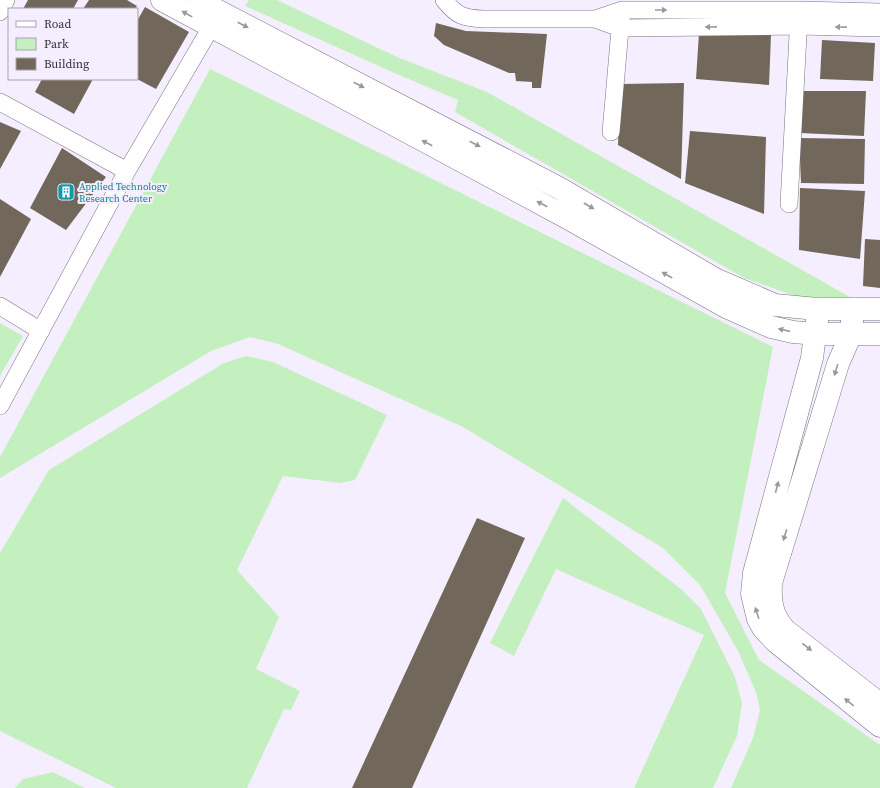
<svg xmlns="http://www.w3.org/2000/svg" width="880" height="788" font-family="'Source Serif 4',serif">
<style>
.green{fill:#c4f0c0}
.building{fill:#72675b}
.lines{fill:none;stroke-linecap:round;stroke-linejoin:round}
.street-casing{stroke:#787281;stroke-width:18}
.secondary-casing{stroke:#787281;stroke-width:23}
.street{stroke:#fff;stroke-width:17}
.secondary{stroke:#fff;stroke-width:22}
.oneway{fill:#99989b}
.labels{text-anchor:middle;stroke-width:4;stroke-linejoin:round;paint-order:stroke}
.culture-label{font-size:10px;fill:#0d838f;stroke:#f5eeff;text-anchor:start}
</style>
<rect width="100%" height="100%" fill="#f5eeff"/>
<path class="green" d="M249,0H277L397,57L487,92L850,297H798L744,278L455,112L458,100L392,72L245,6Z
M210,69L773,347L725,593L759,660L880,745V788H731L753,738L760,710L756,692L738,651L700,585L663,548L463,427L278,344L250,337L211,351L0,478V457Z
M0,323L23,336L0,376Z
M246,356L273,362L387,415L355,480L340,483L283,476L237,570L279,617L256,669L300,691L291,710L284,709L247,788H116L0,731V553L49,470L224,363Z
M563,498L681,589L701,609L735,677L742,703L737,736L713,788H634L704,635L556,569L514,656L490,643Z
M53,772L85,788H15L23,779Z"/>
<path class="building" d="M28,0H78L73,9H23Z
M89,0H127L137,6L135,9H83Z
M145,7L189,32L156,89L137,79V21Z
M436,23L466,31L547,34L541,88H532V82L516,81L515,73H509L444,45L434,36Z
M699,33L771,35L769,85L696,79Z
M822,40L875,43L873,81L820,79Z
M42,79H93L74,114L35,92Z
M684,83L681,179L618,145L620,84Z
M801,91H866L864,136L800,133Z
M0,122L21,131L0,169Z
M690,131L766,137L764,214L685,183Z
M799,138L865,139L864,184L801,183Z
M62,148L106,177L66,230L30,208Z
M800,188L865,191L860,259L799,250Z
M0,199L31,219L0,277Z
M865,239L880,240V288L863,286Z
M477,518L525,538L412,788H352Z"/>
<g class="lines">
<g class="street-casing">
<path id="street" d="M444,0C457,16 463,18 483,19H595L622,10H800L880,12
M0,12L6,0
M595,19L620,28L799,26L880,28
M0,102L127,171
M611,132L621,18
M789,204L799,16
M0,306L41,331
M0,406L127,171L217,17"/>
</g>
<g class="secondary-casing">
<path id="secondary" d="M162,0L564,216L726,307L771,327L793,332L817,334H880
M197,0L559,188L715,279L775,305L817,309H880
M817,320L812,358L754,573L752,594L758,619L763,628L775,641L880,726
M852,321L851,334L838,364L771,583C770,602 772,616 785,630L880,704"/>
</g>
<use href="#street" class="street"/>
<use href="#secondary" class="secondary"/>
</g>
<defs><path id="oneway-solid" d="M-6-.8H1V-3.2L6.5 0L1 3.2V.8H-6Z"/></defs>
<g class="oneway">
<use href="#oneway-solid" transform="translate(661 10)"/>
<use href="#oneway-solid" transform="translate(187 14) rotate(-151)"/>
<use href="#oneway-solid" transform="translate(243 25) rotate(27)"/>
<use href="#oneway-solid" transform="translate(711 27) rotate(179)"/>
<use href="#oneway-solid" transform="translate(841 27) rotate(-179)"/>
<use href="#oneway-solid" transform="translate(359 85) rotate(27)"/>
<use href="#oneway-solid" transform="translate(427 143) rotate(-152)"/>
<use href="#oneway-solid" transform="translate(475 144) rotate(27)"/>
<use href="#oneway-solid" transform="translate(542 204) rotate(-152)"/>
<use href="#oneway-solid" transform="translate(589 206) rotate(30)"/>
<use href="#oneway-solid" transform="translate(667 275) rotate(-150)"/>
<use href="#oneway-solid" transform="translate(784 330) rotate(-167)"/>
<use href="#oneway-solid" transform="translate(836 370) rotate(107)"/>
<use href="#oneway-solid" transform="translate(777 487) rotate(-75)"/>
<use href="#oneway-solid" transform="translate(785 535) rotate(107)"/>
<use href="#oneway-solid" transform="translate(757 613) rotate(-108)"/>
<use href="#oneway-solid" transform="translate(807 647) rotate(38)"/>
<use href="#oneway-solid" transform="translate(849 702) rotate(-141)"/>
</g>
<defs>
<g id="building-square" transform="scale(0.9)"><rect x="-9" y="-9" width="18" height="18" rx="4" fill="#0f9aa8" stroke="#f5eeff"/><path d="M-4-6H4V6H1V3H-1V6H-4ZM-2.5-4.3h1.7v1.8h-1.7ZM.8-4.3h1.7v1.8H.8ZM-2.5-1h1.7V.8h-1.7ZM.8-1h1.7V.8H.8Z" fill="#fff"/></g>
</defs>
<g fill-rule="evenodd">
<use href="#building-square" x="66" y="192"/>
</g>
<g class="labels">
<g class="culture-label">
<text x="79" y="190">Applied Technology<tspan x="79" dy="12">Research Center</tspan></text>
</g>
</g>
<rect x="8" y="8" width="130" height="72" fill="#f5eeff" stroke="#a7a2af"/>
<rect x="16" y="21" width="20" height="6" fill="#ffffff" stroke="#a7a2af"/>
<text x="44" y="28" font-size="12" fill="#333137">Road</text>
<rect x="16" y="38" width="20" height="12" fill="#c4f0c0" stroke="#a7a2af"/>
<text x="44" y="48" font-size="12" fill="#333137">Park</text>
<rect x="16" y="58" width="20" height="12" fill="#72675b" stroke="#a7a2af"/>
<text x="44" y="68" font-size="12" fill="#333137">Building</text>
</svg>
